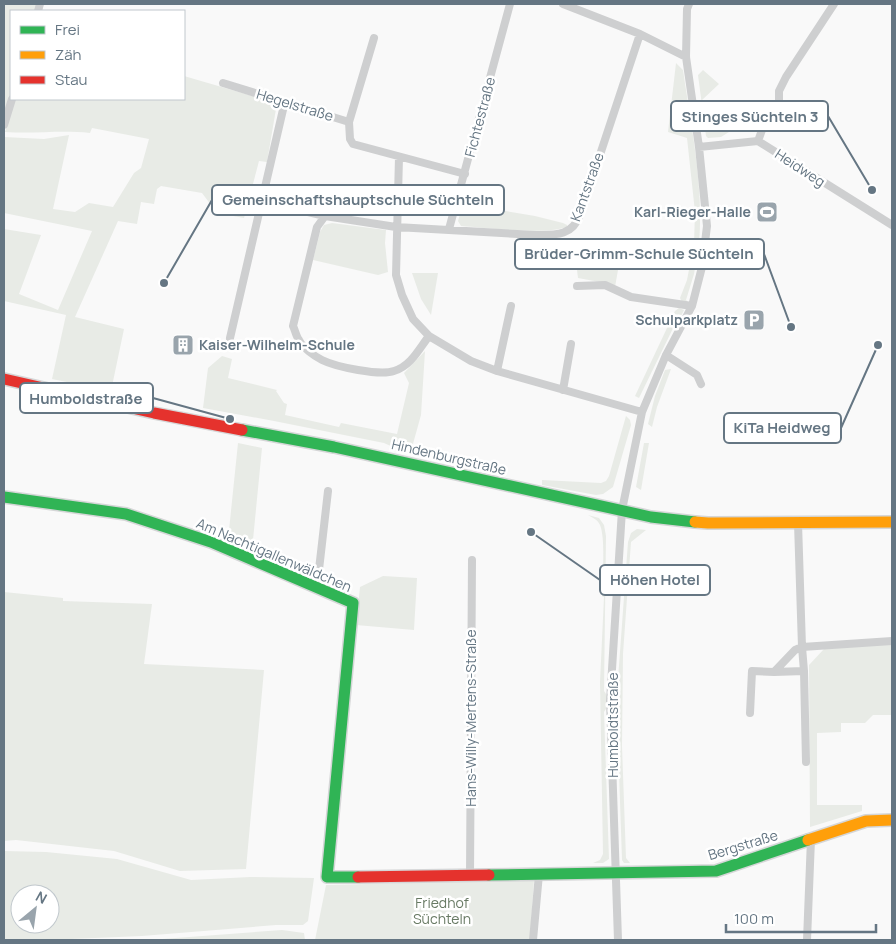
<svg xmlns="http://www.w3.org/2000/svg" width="896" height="944" font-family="Manrope,sans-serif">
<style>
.green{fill:#e8ebe6;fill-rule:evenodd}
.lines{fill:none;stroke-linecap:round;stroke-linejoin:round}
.fast-casing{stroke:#d5d6d7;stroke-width:14}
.slow-casing{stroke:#d5d6d7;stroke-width:14}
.jam-casing{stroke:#d5d6d7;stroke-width:14}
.street{stroke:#cecfd0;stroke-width:8}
.fast{stroke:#30b455;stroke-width:11}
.slow{stroke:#ff9f0a;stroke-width:11}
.jam{stroke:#e5322d;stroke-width:11}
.labels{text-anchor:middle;stroke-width:5;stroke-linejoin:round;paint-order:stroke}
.street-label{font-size:14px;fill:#657683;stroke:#fff}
.poi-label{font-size:14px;font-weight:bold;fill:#657683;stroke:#fff;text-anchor:end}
.park-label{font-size:14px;fill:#687a64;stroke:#fff}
.leader{fill:none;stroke:#657683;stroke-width:2}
.callout-dot{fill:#657683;stroke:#fff;stroke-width:2}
.callout{fill:#fff;stroke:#657683;stroke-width:2}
.callout-label{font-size:15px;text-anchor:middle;font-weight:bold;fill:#657683}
</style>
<rect width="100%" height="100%" fill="#f9f9f9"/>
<path class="green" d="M4,4H38L35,11H11V95L4,121Z
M676,63L683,70C691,125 704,188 699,243L694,244L695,212L687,138L668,132Z
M703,70L719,84L701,101L726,130L734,124L737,127L721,137L708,138L706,136L698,75Z
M184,76L277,103L267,162L259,161L244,218L217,213L202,193L161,186L157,189L154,204L141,202L137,224L118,221L75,317L124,329L111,391L52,379L66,315L4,301V229L41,235L19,294L58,310L92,231L4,213V137L44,139L69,135L53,209L75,212L89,203L113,207L134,173L141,168L149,139L92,128L90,133C61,130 34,134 5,132L14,99H184Z
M463,204L535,216L563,223L567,225V227C543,235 488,228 461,226L458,221Z
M332,223L386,230L385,243L388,272L378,275L313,260L320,232L324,225Z
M574,245L576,251L581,255L618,270L615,287L605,283L578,278Z
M692,254L697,256L694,274L686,300L688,302H682L680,298L687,280Z
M412,273H438L431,315L421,299Z
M679,308L684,310L681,316H679L639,398L635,396L675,311Z
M425,351L421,415L411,451L393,447L384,443L274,421L203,408L208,368L222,356L232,359L228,378L277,390L276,391L284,403L287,404L285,415L339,427L341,423L397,434L409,383L404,373Z
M671,369L657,407L652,427L648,424L655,396L665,370Z
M626,416L630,420L631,425L613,487L603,494L596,495L542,485V480L601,483L606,481L609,476Z
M238,443L262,448L252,550L228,540Z
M644,443H649L641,490L636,487Z
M588,515L599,518L604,525L606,536L604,691C609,697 609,705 604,712L609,859L603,863H593L600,860L603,854L600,682L604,597L602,596C602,579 606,540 600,525C597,519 593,518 588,515Z
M637,529L646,530L631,542L623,654L622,746L626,858L630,863H624L622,860L617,714C612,708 612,699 617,693L628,542L631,533Z
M383,576L417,578L414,630L356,625L360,587Z
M4,592L63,598V601L152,604L144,664L264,670L246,869L180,871L114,851L16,840L4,841Z
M892,644V715H873L865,723H841V732L817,733V805H862V811L810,827L809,665L824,649Z
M4,851L46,852L117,859L191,880L250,877L314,878L308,921L303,925H276L142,936L48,940H4ZM20,894H50V924H20Z
M534,880L530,940H315L326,885Z
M282,930L304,933L305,940H149Z"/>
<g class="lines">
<g class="fast-casing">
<path id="fast" d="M242,430L334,447L651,517L695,522
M4,497L126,514L211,542L353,603L327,877H358
M489,875L716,871L808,840"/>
</g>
<g class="slow-casing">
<path id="slow" d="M695,522L708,523L892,522
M808,840L866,821L892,820"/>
</g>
<g class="jam-casing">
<path id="jam" d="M4,379L154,413L242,430
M358,877L489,875"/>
</g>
<path class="street" d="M563,4L640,34L686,57
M38,11L40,4
M223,83L349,122L350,139L353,144L465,174
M349,122L374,38
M4,125L12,99
M758,141L762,130L779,103V91L786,77L834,4
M699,147L758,141L892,225
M399,157L396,275L402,295L413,319L429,336L471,361L497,371L642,412
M274,204L325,216
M449,229L510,4
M577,286L605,285L631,297L692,306
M429,336C419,349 411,366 394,371C380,376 336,367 322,360C314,356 303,348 299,340C296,336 295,330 293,326L317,227L325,216L396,227L536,235C556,235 572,236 580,215L640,34
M230,338L285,101
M666,355L697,375L701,384
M497,371L511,306
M563,390L571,344
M317,587L328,491
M774,672L804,671
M750,713L752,671L774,672L795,650L802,647L798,523
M806,762L804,671L802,647L892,641
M470,875L472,560
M533,940L539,874
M618,940L610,701L622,510L642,412L666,355L692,306L702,267L707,226L699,147L686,57L687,9L689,4
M807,940L811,839"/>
<use href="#fast" class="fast"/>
<use href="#slow" class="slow"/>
<use href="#jam" class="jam"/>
</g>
<defs>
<g id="stadium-square" transform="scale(1.125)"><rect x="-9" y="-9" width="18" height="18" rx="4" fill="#99a4ac" stroke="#fff"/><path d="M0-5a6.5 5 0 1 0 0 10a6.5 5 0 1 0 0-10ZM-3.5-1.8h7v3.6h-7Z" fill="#fff"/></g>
<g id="parking-square" transform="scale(1.125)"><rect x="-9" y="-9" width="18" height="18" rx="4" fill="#99a4ac" stroke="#fff"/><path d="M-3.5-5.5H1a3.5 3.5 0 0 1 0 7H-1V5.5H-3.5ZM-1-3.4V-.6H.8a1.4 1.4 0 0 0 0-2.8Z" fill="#fff"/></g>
<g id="building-square" transform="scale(1.125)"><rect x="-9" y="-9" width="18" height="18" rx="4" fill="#99a4ac" stroke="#fff"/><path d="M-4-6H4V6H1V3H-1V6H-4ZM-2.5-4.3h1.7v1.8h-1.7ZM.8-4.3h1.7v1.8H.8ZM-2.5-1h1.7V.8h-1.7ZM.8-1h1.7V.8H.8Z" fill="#fff"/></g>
</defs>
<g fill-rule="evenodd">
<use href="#stadium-square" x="767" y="212"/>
<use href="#parking-square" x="754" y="320"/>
<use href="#building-square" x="183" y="345"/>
</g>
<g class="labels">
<g class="street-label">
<text transform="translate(295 105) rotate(17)" y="5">Hegelstraße</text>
<text transform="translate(480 117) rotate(-75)" y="5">Fichtestraße</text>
<text transform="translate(800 168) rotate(33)" y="5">Heidweg</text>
<text transform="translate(587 187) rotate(-70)" y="5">Kantstraße</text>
<text transform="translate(449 457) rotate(13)" y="5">Hindenburgstraße</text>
<text transform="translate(274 555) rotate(23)" y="5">Am Nachtigallenwäldchen</text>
<text transform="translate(471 718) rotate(-90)" y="5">Hans-Willy-Mertens-Straße</text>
<text transform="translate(613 725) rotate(-90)" y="5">Humboldtstraße</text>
<text transform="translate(743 845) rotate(-17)" y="5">Bergstraße</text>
</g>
<g class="poi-label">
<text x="751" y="217">Karl-Rieger-Halle</text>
<text x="738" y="325">Schulparkplatz</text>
<text x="199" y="350" text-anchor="start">Kaiser-Wilhelm-Schule</text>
</g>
<g class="park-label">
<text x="442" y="908">Friedhof<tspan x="442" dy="16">Süchteln</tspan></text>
</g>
</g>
<path class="leader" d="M872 190L828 116M164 283L212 200M791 327L764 254M230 419L153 398M878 345L841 428M531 532L600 580"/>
<g class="callout-dot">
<circle cx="872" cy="190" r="5"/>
<circle cx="164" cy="283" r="5"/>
<circle cx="791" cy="327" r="5"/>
<circle cx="230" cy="419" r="5"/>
<circle cx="878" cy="345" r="5"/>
<circle cx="531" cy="532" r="5"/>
</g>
<g class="callout">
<rect x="671" y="101" width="157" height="30" rx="5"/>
<rect x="212" y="185" width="292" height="30" rx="5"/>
<rect x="515" y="239" width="249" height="30" rx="5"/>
<rect x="20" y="383" width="133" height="30" rx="5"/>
<rect x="724" y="413" width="117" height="30" rx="5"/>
<rect x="600" y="565" width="110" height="30" rx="5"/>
</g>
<g class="callout-label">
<text x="750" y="122">Stinges Süchteln 3</text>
<text x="358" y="205">Gemeinschaftshauptschule Süchteln</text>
<text x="639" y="259">Brüder-Grimm-Schule Süchteln</text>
<text x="86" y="404">Humboldstraße</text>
<text x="782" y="433">KiTa Heidweg</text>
<text x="655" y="585">Höhen Hotel</text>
</g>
<rect width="896" height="944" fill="none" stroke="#657683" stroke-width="10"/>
<rect x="10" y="10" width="175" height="90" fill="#ffffff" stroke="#c1c8cd"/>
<rect x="20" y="26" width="25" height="8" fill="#30b455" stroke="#c1c8cd"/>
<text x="55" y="35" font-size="15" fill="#657683">Frei</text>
<rect x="20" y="51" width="25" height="8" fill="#ff9f0a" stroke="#c1c8cd"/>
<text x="55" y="60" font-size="15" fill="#657683">Zäh</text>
<rect x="20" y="76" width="25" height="8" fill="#e5322d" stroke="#c1c8cd"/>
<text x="55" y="85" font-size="15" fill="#657683">Stau</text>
<g transform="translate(35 909) rotate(29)"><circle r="24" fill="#ffffff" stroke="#c1c8cd"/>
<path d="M0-4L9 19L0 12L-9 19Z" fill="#99a4ac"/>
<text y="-8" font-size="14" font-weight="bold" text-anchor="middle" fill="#657683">N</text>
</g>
<path d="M726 924v8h150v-8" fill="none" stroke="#657683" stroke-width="2.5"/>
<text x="734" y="924" font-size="15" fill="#657683" stroke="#ffffff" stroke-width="4" paint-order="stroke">100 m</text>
</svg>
